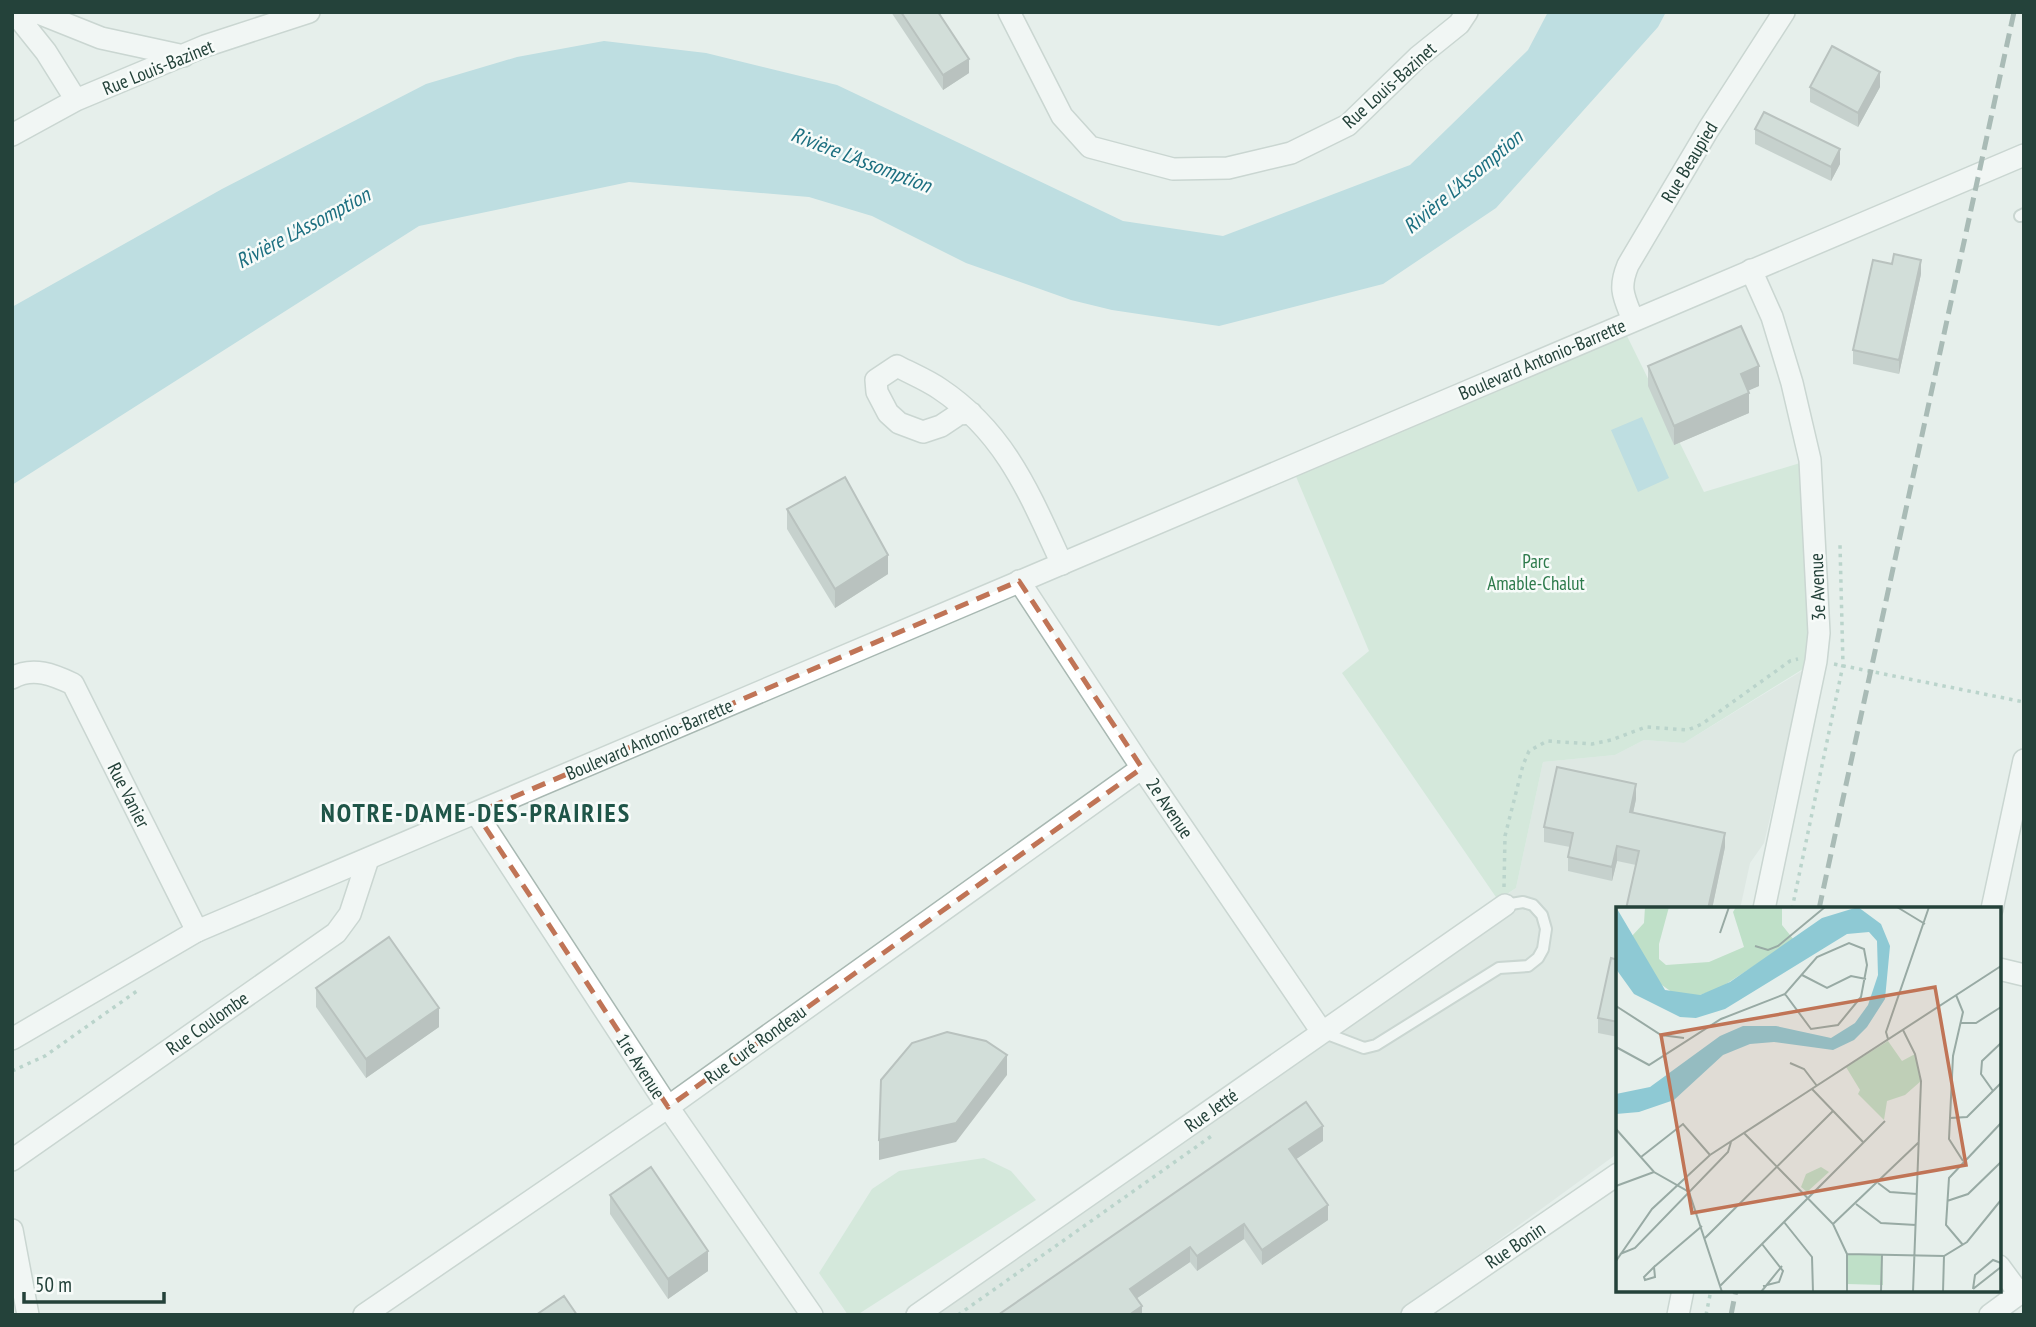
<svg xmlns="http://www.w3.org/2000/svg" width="2036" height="1327" font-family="'PT Sans Narrow',sans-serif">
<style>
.built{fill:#d4dfda}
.green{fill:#bfe0c8}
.water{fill:#8ec9d4}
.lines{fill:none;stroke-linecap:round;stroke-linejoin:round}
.service-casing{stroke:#a8b8b2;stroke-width:14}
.minor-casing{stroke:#a8b8b2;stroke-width:24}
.tertiary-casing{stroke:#a8b8b2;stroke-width:24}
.path{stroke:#86b3a5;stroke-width:3.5;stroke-dasharray:3.5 5;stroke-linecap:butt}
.service{stroke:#fff;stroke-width:10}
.minor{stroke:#fff;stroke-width:21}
.tertiary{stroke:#fff;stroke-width:21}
.rail{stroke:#5f7d75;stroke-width:5;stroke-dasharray:14 7;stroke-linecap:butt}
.wall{fill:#a1aea9}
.shaded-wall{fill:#838d89}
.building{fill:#bbcac4;stroke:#838d89;stroke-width:2}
.marked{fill:none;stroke:#c07456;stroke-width:5;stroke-dasharray:14 9;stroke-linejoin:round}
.labels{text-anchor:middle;stroke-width:5;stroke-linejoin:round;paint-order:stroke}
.street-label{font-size:19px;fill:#24423a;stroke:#f7fbf9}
.park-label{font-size:19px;fill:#2d7a4b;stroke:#f7fbf9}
.water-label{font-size:21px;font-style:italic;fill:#1c6f80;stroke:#f7fbf9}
.district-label{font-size:26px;font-weight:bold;letter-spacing:2px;fill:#1f5548;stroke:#f7fbf9}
.inset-road{fill:none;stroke:#98aaa4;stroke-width:2}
.view{fill:#c07456;fill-opacity:0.15;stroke:#c07456;stroke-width:3.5}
.inset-edge{fill:none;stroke:#24423a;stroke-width:3.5}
</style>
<rect width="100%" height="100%" fill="#e6efeb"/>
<path class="built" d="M1805,669L1764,843L1750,863L1740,909H1618V1153L1463,1266L1469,1276L1412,1315H917L1516,888L1543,762L1615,755L1644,740L1684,743Z"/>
<path class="green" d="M1626,334L1704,492L1810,460L1816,661L1684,743L1644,740L1615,755L1543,762L1516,888L1498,900L1342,673L1369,651L1292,467Z
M984,1158L1011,1171L1036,1200L857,1315H848L819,1273L872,1189L899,1171Z"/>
<path class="water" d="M1548,12H1666L1658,27L1496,208L1383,284L1219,326L1112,310L1071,300L966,263L872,216L809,197L629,182L419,226L12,485V307L222,189L426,84L517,57L604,41L706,53L837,85L1123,221L1223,236L1410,165L1528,50Z
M1642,417L1669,478L1638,492L1611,430Z"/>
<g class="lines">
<g class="service-casing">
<path id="service" d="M2020,216L2024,214
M1322,1032L1364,1048L1376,1045L1499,968L1528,966L1538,958L1543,949L1546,929L1542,915L1533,905L1523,902L1505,905"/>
</g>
<g class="minor-casing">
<path id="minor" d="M14,12L46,52L76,100
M36,12L101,38L184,56
M1009,12L1062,116L1090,147L1173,169L1228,168L1291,153L1348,125L1418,57L1459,24L1467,12
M12,135L76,100L205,46L309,12
M1751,270L1772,317L1792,383L1810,460L1819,633L1816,661L1764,909
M1633,320C1624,297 1618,289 1628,265L1708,130L1784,12
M971,413L959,414L941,426L923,432L899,423L888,413L877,392L876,380L897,366C912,374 927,380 940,389C1006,433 1030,495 1062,564
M1019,581L1142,768L1322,1032
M12,678C33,666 54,675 73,684L197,931
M476,813L668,1107L812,1315
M1992,909L2024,760
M1999,969L2024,975
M12,1160L336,933L350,914L368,859
M12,1230L28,1315
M1999,1266L2019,1293
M364,1315L668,1107L1142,768
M917,1315L1505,905
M1412,1315L1618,1174
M1678,1315L1683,1290
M1990,1315L2024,1290"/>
</g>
<g class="tertiary-casing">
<path id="tertiary" d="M12,1039L197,931L2024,155"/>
</g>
<path class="path" d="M1834,664L2024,702
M1504,887L1505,836L1523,765L1529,751L1547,741L1592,744L1611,740L1646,727L1688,730L1702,724L1790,661L1798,659
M1792,909L1843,665L1840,545
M12,1071L45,1056L137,991
M958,1315L1213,1135
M1706,1315L1711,1290"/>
<use href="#service" class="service"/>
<use href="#minor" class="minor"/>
<use href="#tertiary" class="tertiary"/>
<path class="rail" d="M1819,909L2014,12
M1731,1315L1736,1290"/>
</g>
<path class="wall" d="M891,12H944L940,15L969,73L943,90Z
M1810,87H1880L1858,127L1810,102Z
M1755,129L1840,164L1831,181L1755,144Z
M1921,274L1899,374L1853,364V350Z
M1648,366L1759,386L1748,390L1749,413L1674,445L1648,386Z
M787,509L888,574L835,608L787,529Z
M1636,799L1633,813L1725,847L1712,909H1626L1636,865L1617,861L1612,881L1568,871V857L1570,847L1544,842V827Z
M1618,960V1037L1598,1033V1018Z
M316,988L439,1027L366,1078L316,1007Z
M1323,1141L1296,1159L1328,1220L1262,1265L1244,1239L1197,1271L1190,1262L1137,1298L1142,1315H998Z
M610,1195L708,1271L668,1299L610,1214Z"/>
<path class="shaded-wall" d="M969,59V73L943,90V75Z
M1880,72V87L1858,127V113Z
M1840,149V164L1831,181V167Z
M1921,260V274L1899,374V360Z
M1759,366V386L1741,394V374Z
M1749,393V413L1674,445V426Z
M888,555V574L835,608V589Z
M1636,784V799L1630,827V812Z
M1725,833V847L1712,909H1708Z
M1617,846V861L1612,881V867Z
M439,1008V1027L366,1078V1059Z
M1007,1055V1075L956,1142L879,1160V1140Z
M1323,1126V1141L1289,1164V1149Z
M1328,1205V1220L1262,1265V1250Z
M1244,1224V1239L1197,1271V1256Z
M1190,1247V1262L1130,1303V1289Z
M708,1251V1271L668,1299V1279Z
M1142,1306V1315H1129Z"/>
<path class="building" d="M901,12H938L969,59L943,75Z
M1832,46L1880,72L1858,113L1810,87Z
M1764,112L1840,149L1831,167L1755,129Z
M1894,254L1921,260L1899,360L1853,350L1873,260L1892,264Z
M1741,326L1759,366L1741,374L1749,393L1674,426L1648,366Z
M845,477L888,555L835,589L787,509Z
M1557,767L1636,784L1630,812L1725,833L1708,909H1626L1639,851L1617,846L1612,867L1568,857L1573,833L1544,827Z
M389,937L439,1008L366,1059L316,988Z
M1611,958L1618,960V1022L1598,1018Z
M947,1032L986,1041L1007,1055L956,1123L879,1140L881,1080L912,1043Z
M1306,1102L1323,1126L1289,1149L1328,1205L1262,1250L1244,1224L1197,1256L1190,1247L1130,1289L1142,1306L1129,1315H998Z
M651,1167L708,1251L668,1279L610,1195Z
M564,1296L577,1315H536Z"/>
<path d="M0 0H2036V1327H0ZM1019,581L1142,768L668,1107L476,813Z" fill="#e6efeb" fill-opacity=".55" fill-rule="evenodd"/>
<path class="marked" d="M1019,581L1142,768L668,1107L476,813Z"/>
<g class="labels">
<g class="street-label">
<text transform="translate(158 67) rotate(-22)" y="7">Rue Louis-Bazinet</text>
<text transform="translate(1389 85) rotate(-42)" y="7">Rue Louis-Bazinet</text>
<text transform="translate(1689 162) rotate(-59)" y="7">Rue Beaupied</text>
<text transform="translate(1542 359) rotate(-23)" y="7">Boulevard Antonio-Barrette</text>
<text transform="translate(1817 587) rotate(-92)" y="7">3e Avenue</text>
<text transform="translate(649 739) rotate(-23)" y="7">Boulevard Antonio-Barrette</text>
<text transform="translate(129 795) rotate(63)" y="7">Rue Vanier</text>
<text transform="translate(1170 808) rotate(56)" y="7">2e Avenue</text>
<text transform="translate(207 1023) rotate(-35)" y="7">Rue Coulombe</text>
<text transform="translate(755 1044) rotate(-36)" y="7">Rue Curé Rondeau</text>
<text transform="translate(641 1066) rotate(57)" y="7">1re Avenue</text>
<text transform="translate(1211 1110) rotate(-35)" y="7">Rue Jetté</text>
<text transform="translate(1515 1245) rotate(-34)" y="7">Rue Bonin</text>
</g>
<g class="park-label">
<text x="1536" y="568">Parc<tspan x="1536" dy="22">Amable-Chalut</tspan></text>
</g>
<g class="water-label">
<text transform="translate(861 160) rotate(21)" y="7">Rivière L'Assomption</text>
<text transform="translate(1463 182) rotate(-40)" y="7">Rivière L'Assomption</text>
<text transform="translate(303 228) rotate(-28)" y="7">Rivière L'Assomption</text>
</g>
<g class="district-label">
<text x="476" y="822">NOTRE-DAME-DES-PRAIRIES</text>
</g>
</g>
<g transform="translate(1616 907)">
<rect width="385" height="385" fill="#e6efeb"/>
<path d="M29,0H53L43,37V52L50,58L93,55L128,40L117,5L120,0H166V18L178,33L104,81L84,88H60L43,76L15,30L28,16ZM272,134L286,154L299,147L305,174L289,188L271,194L268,213L242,187L244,183L230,160ZM205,260L213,265L191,285L185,280L190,267ZM231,347L266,348L267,378L231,377Z" fill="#bfe0c8"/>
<path d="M0,0L49,83L84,88L114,75L206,11L242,0L265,17L274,39L269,92L251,120L238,133L217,143L158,135L134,137L107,148L58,193L23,205L0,207V187L34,180L104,129L127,119H160L215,131L239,116L252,98L262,68L261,34L253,25L231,27L109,102L80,111L64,110L18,87L0,62Z" fill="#8ec9d4"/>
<path class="inset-road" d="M281,0L309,17M104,26L113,0M139,39L152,43L162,39L209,0M186,68L211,81L235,69L250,72M340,88L347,105L337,149L333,232L347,254M0,99L45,128L68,131M345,116H360L385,100M287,123L299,147L305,174L297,385M272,132L270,125L313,0M0,140L33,158L105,112L169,87L201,50L233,36L248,42L251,58L245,90L222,118L195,122L169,87M174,156L188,162L201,179M196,182L247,235M377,184L365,167L366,154L385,136M334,211L351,210L385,176M0,222L38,265L73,285L106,385M128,226L217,317L231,347V385M25,250L67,217L94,248M262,276L274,285L301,287M0,279L38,265M331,294L352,287L385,255M240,297L265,316L300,318M168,315L196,350L197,385M217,317L303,235M89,331L217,204M146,337L167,364L163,375L147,379M347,338L330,318L333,271L385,216M4,347L19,341L112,245L115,235M231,347L328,349L351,335L385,293M0,354L36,302L94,248L385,59M38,360L86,319M38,360L39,370L29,373L28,370ZM104,379L269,214M357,382L359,368L377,353L385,356M357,382L385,360M145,385L166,359M265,385L266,348M327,385L328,349"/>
<path class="view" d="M319,80L350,258L76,306L45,128Z"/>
<rect width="385" height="385" class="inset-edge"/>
</g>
<rect width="2036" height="1327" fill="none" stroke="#24423a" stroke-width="28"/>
<path d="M24 1292v10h140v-10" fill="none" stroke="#24423a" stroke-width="3.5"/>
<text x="35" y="1292" font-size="21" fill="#24423a" stroke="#f7fbf9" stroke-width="5" paint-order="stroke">50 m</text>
</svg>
